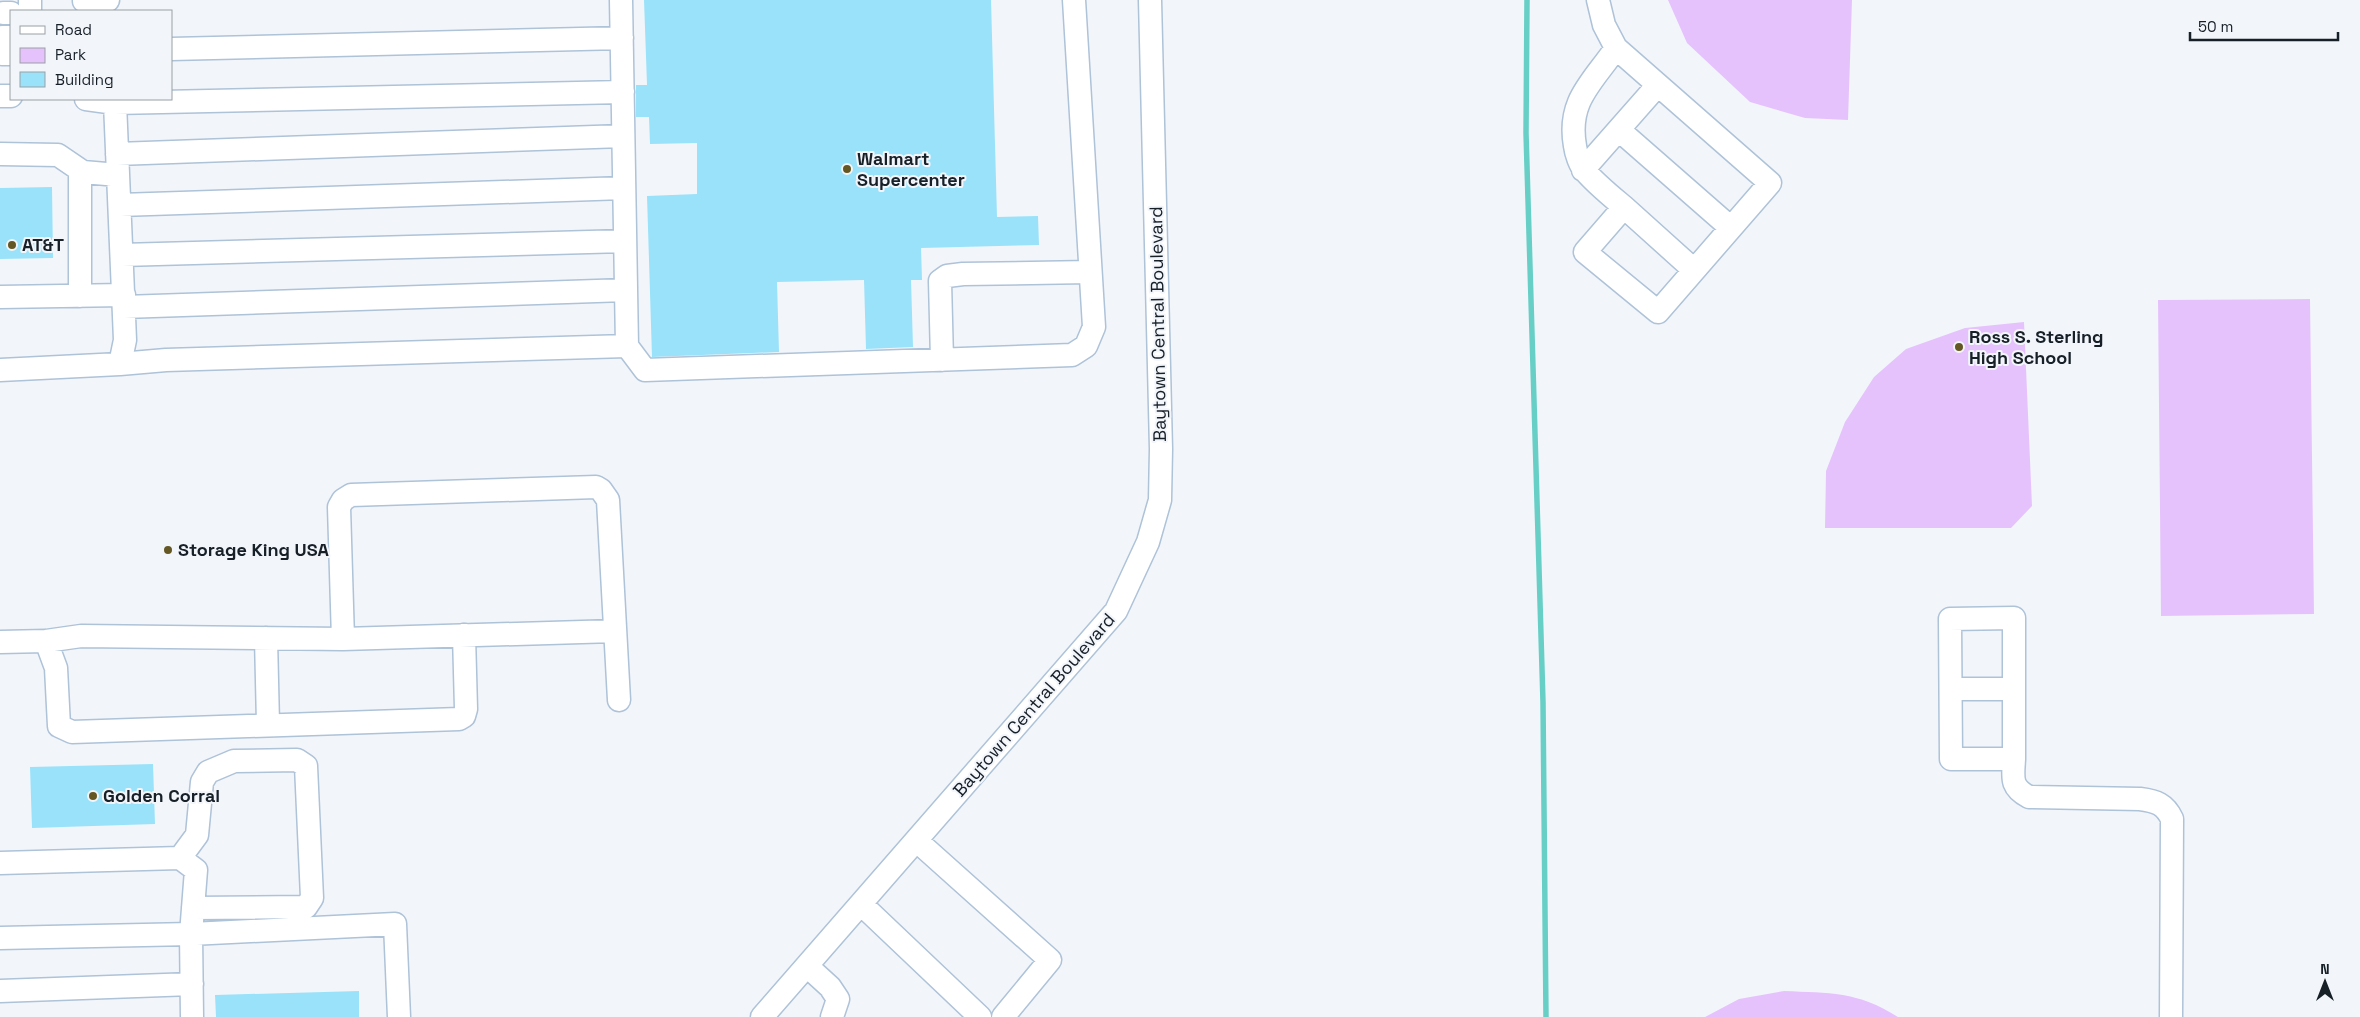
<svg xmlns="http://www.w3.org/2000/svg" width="2360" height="1017" font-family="'Space Grotesk',sans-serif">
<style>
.green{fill:#e6c2fc}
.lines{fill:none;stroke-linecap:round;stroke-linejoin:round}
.stream{stroke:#67cfc6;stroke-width:5.5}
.building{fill:#9ae2f9}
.minor-casing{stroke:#aec2d8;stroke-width:25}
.minor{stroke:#fff;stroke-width:22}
.poi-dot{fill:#645723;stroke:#f2f6fb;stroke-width:2}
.labels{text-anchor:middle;stroke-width:4;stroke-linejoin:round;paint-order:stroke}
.poi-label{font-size:18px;font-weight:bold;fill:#171f27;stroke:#f2f6fb;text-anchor:start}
.street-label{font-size:18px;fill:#171f27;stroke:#f2f6fb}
</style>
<rect width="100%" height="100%" fill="#f2f6fb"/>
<path class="green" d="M1668,0H1852L1848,120L1805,118L1750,102L1687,43Z
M2310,299L2314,614L2161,616L2158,300Z
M2024,322L2032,506L2011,528H1825L1826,471L1845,422L1874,377L1906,349L1965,328Z
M1784,991C1830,993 1857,991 1898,1017H1705L1739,999Z"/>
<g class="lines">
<path class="stream" d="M1527,0L1526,133L1543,702L1546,1017"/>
</g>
<path class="building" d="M644,0H991L997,217L1038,216L1039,245L921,248L922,280H911L913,347L866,349L864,280L777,282L779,352L652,357L647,196L697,194V143L650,144L649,117H636V85H647Z
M52,187L53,258L0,259V188Z
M153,764L155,824L32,828L30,767Z
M359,991V1017H216L215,995Z"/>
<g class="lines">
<g class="minor-casing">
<path id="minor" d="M1598,0L1604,25L1616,48
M84,1L108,0
M30,11V0
M3,13H11
M2,37H11
M1616,48L1770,183L1658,312L1585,252L1624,207C1611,196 1596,184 1585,171C1580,165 1576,154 1575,146C1567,101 1592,83 1616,48Z
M171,49L622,38
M2,54H11
M0,96H11
M86,99L115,103L125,340L120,364L166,360L627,346L621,0
M115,103L623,92
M1619,130L1731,228
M0,154L58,155L83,172L118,175
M117,154L623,136
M1583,170L1657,86
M120,205L624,188
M1624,207L1694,270
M122,255L625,241
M80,296V171
M0,297L124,295
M124,307L626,290
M627,346L645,370L1072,355L1086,346L1094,327L1074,0
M942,360L940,281L947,276L963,274L1090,272
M0,370L120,364
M2014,618V759H1951L1950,619Z
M266,638L268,724
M343,639L339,507L343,500L351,495L596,487L601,490L608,500L619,700
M46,641L56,668L59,726L72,732L459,719L464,716L466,709L464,635
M0,642L46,641L81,636L343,639L615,631
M1951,689H2014
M2014,759C2013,778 2010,787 2029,797L2140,799C2156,801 2165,804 2172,819L2171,1017
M917,841L1050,960L1003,1017
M180,858L197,835L202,782L208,772L234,761L297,760L306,766L312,898L306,907L193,908
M0,863L180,858L196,870L191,934L395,924L399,1017
M861,904L980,1017
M0,938L191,934L192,1017
M807,966L830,987L838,999L832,1017
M0,991L192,984
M762,1017L1116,611L1148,542L1160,500L1161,449L1150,0"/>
</g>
<use href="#minor" class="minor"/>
</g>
<g class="poi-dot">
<circle cx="847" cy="169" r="5"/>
<circle cx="12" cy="245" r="5"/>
<circle cx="1959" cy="347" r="5"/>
<circle cx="168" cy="550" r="5"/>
<circle cx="93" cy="796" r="5"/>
</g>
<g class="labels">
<g class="poi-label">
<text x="857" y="165">Walmart<tspan x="857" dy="21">Supercenter</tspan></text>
<text x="22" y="251">AT&amp;T</text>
<text x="1969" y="343">Ross S. Sterling<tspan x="1969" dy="21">High School</tspan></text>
<text x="178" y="556">Storage King USA</text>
<text x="103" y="802">Golden Corral</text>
</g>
<g class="street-label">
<text transform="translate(1158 324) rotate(-91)" y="6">Baytown Central Boulevard</text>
<text transform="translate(1034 705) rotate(-49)" y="6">Baytown Central Boulevard</text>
</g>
</g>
<rect x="10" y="10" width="162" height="90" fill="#f2f6fb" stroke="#9aa0a6"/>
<rect x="20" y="26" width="25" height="8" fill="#ffffff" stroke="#9aa0a6"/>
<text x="55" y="35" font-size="15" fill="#171f27">Road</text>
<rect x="20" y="48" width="25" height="15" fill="#e6c2fc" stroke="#9aa0a6"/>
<text x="55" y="60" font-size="15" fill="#171f27">Park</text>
<rect x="20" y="72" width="25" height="15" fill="#9ae2f9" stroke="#9aa0a6"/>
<text x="55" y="85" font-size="15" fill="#171f27">Building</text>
<g transform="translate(2325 982)" stroke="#f2f6fb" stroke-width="4" paint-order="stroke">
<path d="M0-4L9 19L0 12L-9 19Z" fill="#171f27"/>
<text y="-8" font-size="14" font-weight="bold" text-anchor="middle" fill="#171f27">N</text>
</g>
<path d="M2190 32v8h148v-8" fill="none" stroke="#171f27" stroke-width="2.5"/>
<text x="2198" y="32" font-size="15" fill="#171f27" stroke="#f2f6fb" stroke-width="4" paint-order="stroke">50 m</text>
</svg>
